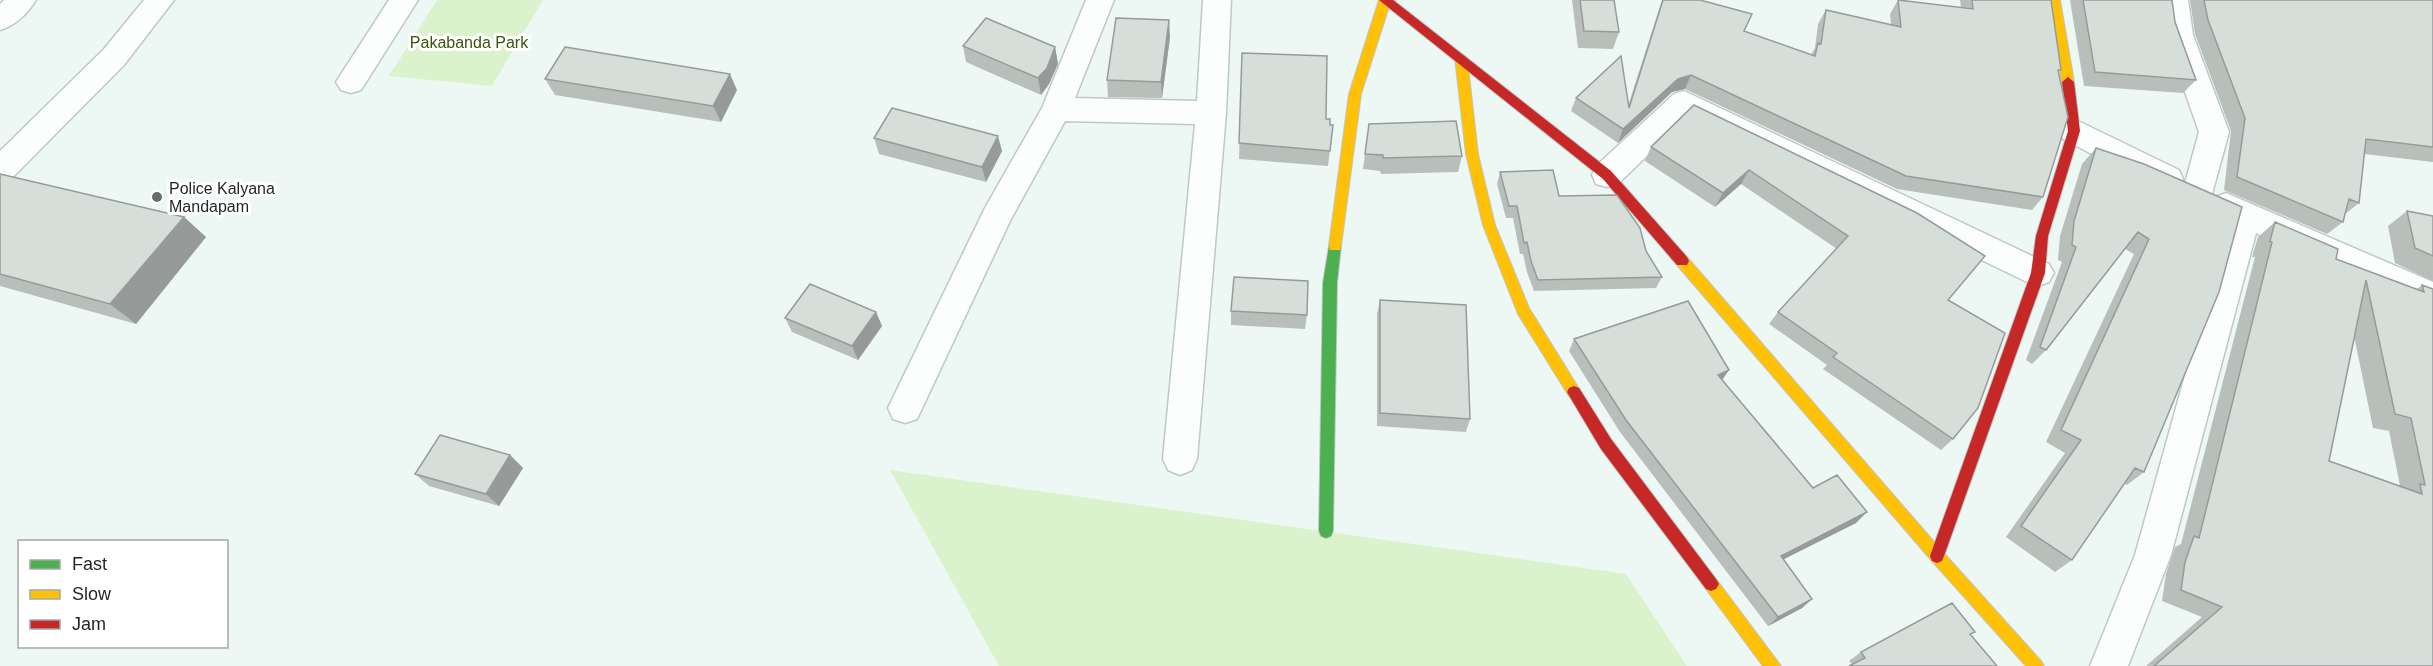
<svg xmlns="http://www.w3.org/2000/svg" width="2433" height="666" font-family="Helvetica,sans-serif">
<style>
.green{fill:#dbf3cd}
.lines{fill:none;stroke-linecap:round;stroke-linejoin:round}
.street-casing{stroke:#bfc8c5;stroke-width:3}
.fast-casing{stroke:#bfc8c5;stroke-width:2}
.slow-casing{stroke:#bfc8c5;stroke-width:2}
.jam-casing{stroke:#bfc8c5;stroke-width:2}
.street{fill:#fcfefe;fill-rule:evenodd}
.fast{fill:#4caf50;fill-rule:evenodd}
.slow{fill:#ffc107;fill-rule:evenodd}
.jam{fill:#c62828;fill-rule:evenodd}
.wall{fill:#b8bfbb;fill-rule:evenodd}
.shaded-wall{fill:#969b99}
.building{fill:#d6deda;stroke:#969b99;stroke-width:1.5;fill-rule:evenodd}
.poi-dot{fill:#666f6c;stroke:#fff;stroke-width:2}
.labels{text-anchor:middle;stroke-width:6;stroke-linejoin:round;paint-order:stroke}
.park-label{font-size:16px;fill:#38550d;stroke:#fff}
.poi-label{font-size:16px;fill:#1e2523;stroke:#fff;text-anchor:start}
</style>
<rect width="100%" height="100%" fill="#edf8f5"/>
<path class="green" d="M437,0H543L492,86L389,76Z
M890,470L1626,574L1687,666H999Z"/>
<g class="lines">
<g class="street-casing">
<path id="street" d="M4,0H36C28,13 15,26 0,30V4Z
M144,0H174L124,65L11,179L0,182V151L104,49Z
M389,0H418L361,90L351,93L341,90L336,82Z
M1086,0H1114L1075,98L1197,101L1203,0H1231L1226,113L1197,459L1192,470L1180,475L1168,470L1163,459L1195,124L1065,121L1010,221L917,419L905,423L893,419L888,408L985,208L1042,108Z
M2160,0H2188L2193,35L2229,132L2212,194L2208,203L2197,206L2186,203L2182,194L2199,132L2165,35Z
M1684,91L2049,264L2054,273L2049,282L2038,286L2027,282L1687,117L1618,184L1607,187L1596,184L1592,175L1596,166L1674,94Z
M2074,119L2179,170L2183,179L2179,188L2168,191L2157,188L2063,139L2059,131L2063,123Z
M2226,193L2433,282V311L2256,233L2171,555L2128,666H2090L2135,555L2228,221L2215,215L2210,206L2215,197Z"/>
</g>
<g class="fast-casing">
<path id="fast" d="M1335,241L1340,242L1341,246L1337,283L1333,531L1331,536L1326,538L1321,536L1319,531L1323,283L1329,246L1330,242Z"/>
</g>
<g class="slow-casing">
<path id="slow" d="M1379,0H1391L1361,94L1341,246L1340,250H1330L1329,246L1349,94Z
M2048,0H2060L2074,82L2068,87L2062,82Z
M1461,54L1467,58L1478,154L1495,225L1529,308L1581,392L1579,396L1574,398L1569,396L1518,314L1483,225L1466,154L1455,58Z
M1682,256L1687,257L1942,551L2041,661L2044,666H2026L1932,561L1677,265L1675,261L1677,257Z
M1711,577L1716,579L1781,666H1763L1706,589L1703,584L1706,579Z"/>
</g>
<g class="jam-casing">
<path id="jam" d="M1379,0H1393L1611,171L1687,257L1689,261L1687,265H1677L1603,179Z
M2068,77L2074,82L2080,131L2048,236L2045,273L1944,556L1942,561L1937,563L1932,561L1930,556L2031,273L2036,236L2068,131L2062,82Z
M1574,386L1579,388L1611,439L1716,579L1719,584L1716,589L1711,591L1706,589L1601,449L1567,392L1569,388Z"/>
</g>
<use href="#street" class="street"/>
<use href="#fast" class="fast"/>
<use href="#slow" class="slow"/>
<use href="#jam" class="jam"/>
</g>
<path class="wall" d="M1572,0H1614L1619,32L1613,49L1578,48Z
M1662,0H1700L1744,31L1811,55L1815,48L1818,24L1826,10L1891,25L1890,14L1898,0L1961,7L1960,0H2051L2061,70L2059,72L2043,197L2032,210L1897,189L1685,89L1672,92L1618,143L1571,111L1576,98L1628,106Z
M2070,0H2172L2175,22L2196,80L2183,93L2084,86Z
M2190,0H2433V162L2364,154L2359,203L2345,214L2343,222L2327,234L2224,190L2231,131L2195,34Z
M1170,37L1162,98L1108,97L1107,80Z
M963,46L1055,47L1058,64L1049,84L1041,95L966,62Z
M1242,53L1326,119L1330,125H1333L1328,166L1239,159Z
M545,79L737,90L721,122L555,95Z
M1694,105L1948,300L1953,439L1941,450L1823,369L1827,365L1769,324L1778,312L1837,249L1741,184L1715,207L1645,161L1651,147Z
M1369,124L1462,156L1458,172L1381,174L1380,171L1363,169Z
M874,138L1002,151L986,182L879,154Z
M2096,148L2242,207L2144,472L2127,485L2124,483L2072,560L2055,572L2006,537L2065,453L2046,442L2134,254L2125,249L2046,350L2032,364L2026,360L2062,262L2058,260L2060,236L2082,164Z
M1500,172L1559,196L1646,251L1662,277L1656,288L1534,291L1527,272L1523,254H1520L1513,218H1506L1497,184Z
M0,174L184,217L206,237L136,324L0,286Z
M2407,211L2433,216V281L2395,263L2388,226Z
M2275,222L2336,259L2417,289L2422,285L2433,289V666H2146L2202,617L2162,601L2166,574L2175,547L2181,544L2255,257H2252L2258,237ZM2354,336L2373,428L2389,431L2400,486L2329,461Z
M1380,300L1470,419L1466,432L1377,426V314Z
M1231,311L1307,315L1305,329L1231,325Z
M876,312L882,326L858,360L792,332L785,318Z
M1574,339L1722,380L1813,488L1856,523L1784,559L1812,599L1802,608L1768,626L1620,432L1569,351Z
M510,455L523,468L499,506L429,486L415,474Z
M1975,632L1970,635L1852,664L1849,661L1861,652Z"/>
<path class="shaded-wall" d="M1169,20L1170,37L1162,98L1161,82Z
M1055,47L1058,64L1049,84L1041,95L1038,78Z
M730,74L737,90L721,122L713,106Z
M1691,75L1685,89L1672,92L1618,143L1623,129L1678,79Z
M998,136L1002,151L986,182L982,167Z
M1749,170L1741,184L1715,207L1723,193Z
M184,217L206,237L136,324L110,304Z
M876,312L882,326L858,360L852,346Z
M1729,370L1721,382L1718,375Z
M510,455L523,468L499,506L486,494Z
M1867,512L1856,523L1772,565L1781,556Z
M1812,599L1802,608L1768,626L1778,617Z"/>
<path class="building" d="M1580,0H1614L1619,32L1584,31Z
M1663,0H1700L1752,14L1744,31L1815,56L1818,43L1821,44L1826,10L1901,27L1898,0L1973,9L1972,0H2051L2061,70H2058L2068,117L2043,197L1906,176L1691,75L1678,79L1623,129L1576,98L1621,56L1629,108Z
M2083,0H2172L2175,22L2196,80L2095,72Z
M2204,0H2433V147L2366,139L2359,203L2349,199L2343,222L2237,177L2245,118L2208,20Z
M986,18L1055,47L1047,68L1038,78L963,46Z
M1116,18L1169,20L1161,82L1107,80Z
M565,47L730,74L713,106L545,79Z
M1242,53L1327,56L1326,119H1330V125H1333L1330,151L1239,143Z
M1694,105L1917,213L1985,256L1948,300L2005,333L1978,408L1953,439L1833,357L1837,353L1778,312L1848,236L1749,170L1723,193L1651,147Z
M892,108L998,136L982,167L874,138Z
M1456,121L1462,156L1383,158V155L1365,154L1369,124Z
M2096,148L2144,164L2242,207L2219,292L2144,472L2135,468L2072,560L2021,526L2081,440L2061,430L2149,239L2138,232L2046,350L2040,347L2076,247L2072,245L2074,221Z
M1553,170L1559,196L1617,195L1640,228L1646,251L1662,277L1538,280L1531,261L1527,242L1524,243L1517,206H1509L1500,172Z
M0,174L184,217L110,304L0,274Z
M2407,211L2433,216V256L2415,248Z
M2275,222L2338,249L2336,259L2424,292L2422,285L2433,289V666H2154L2222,607L2181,590L2185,562L2194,536L2199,538L2272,242L2270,241ZM2366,280L2395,414L2411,418L2425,485L2420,484L2422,494L2329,461Z
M1234,277L1308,281L1307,315L1231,311Z
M810,284L876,312L852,346L785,318Z
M1380,300L1466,305L1470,419L1380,413Z
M1688,301L1729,370L1718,375L1813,488L1837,475L1867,512L1781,556L1812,599L1778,617L1626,420L1574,339Z
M440,435L510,455L486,494L415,474Z
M1952,603L1975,632L1970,634L1997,666H1849L1865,658L1861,652Z"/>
<circle class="poi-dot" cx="157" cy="197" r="6"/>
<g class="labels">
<g class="park-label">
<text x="469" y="48">Pakabanda Park</text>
</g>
<g class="poi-label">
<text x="169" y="194">Police Kalyana<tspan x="169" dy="18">Mandapam</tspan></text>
</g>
</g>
<rect x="18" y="540" width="210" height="108" fill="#ffffff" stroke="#a5a8a7" stroke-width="1.5"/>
<rect x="30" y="560" width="30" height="9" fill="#4caf50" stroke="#a5a8a7" stroke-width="1.5"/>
<text x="72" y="570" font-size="18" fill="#1e2523">Fast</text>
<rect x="30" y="590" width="30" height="9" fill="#ffc107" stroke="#a5a8a7" stroke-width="1.5"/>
<text x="72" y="600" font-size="18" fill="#1e2523">Slow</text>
<rect x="30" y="620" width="30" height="9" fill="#c62828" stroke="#a5a8a7" stroke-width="1.5"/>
<text x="72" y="630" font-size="18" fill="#1e2523">Jam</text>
</svg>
